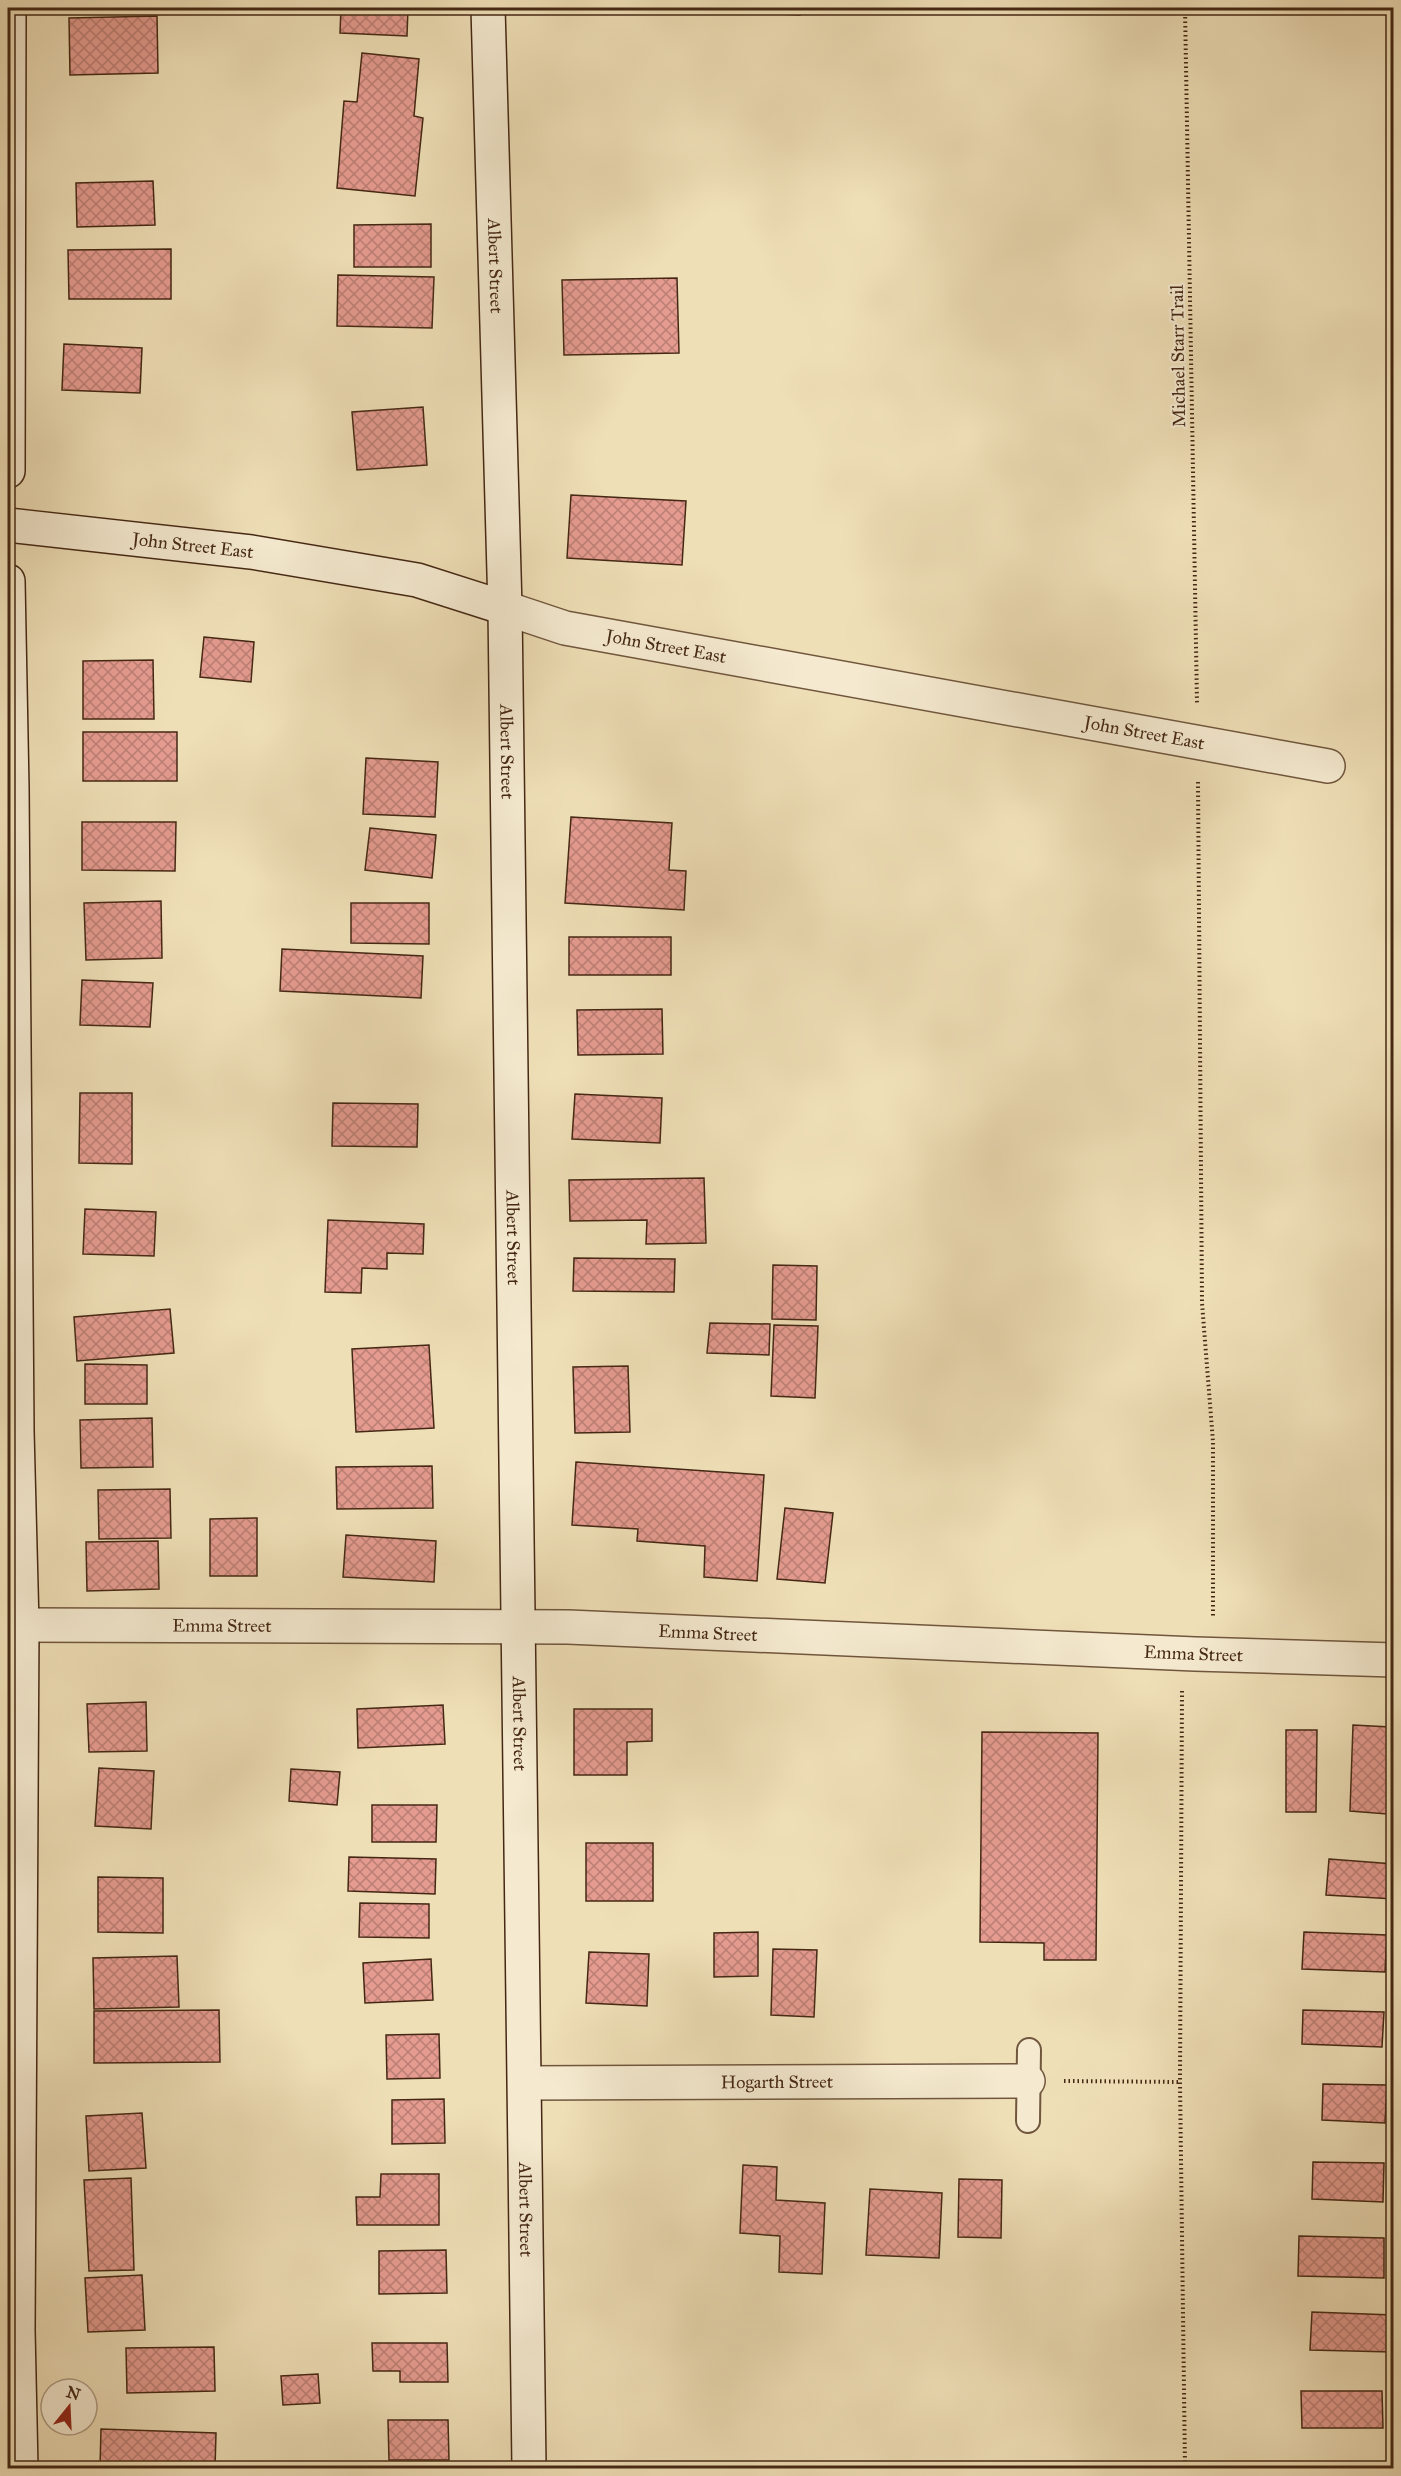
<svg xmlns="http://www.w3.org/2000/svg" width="1401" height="2476" font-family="'IM FELL Great Primer',serif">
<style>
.building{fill:url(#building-cross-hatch);stroke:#452814;stroke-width:1.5}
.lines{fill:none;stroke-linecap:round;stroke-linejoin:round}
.lane-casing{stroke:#70563d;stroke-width:26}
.street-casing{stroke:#70563d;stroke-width:36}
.secondary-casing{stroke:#452814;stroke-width:36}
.path{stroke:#452814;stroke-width:4;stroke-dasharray:1.5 3;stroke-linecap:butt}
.lane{stroke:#f5ead0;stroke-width:22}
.street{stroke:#f5ead0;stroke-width:33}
.secondary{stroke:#f5ead0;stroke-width:33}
.labels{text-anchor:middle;stroke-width:4.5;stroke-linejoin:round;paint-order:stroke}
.street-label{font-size:18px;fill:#452814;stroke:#f5ead0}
</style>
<defs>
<pattern id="building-cross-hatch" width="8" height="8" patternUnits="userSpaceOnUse" patternTransform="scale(1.5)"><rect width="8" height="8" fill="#e59b90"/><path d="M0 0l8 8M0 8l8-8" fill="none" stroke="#bb7e74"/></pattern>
</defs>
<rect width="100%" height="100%" fill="#efdfb7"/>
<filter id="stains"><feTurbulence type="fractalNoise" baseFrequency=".00333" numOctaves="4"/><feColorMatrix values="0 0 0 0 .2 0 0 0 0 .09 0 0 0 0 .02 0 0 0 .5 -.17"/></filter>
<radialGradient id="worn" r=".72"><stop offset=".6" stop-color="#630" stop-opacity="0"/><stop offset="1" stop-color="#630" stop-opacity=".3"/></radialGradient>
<path class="building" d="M341,8H408L407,36L340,33Z
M655,8H800V15Z
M157,16L158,73L70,75L69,18Z
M362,53L419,59L414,116L423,118L415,196L337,188L344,101L357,102Z
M153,181L155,225L77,227L76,183Z
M431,224V267H354V225Z
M171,249V299H69L68,250Z
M338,275L434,277L432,328L337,326Z
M677,278L679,353L564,355L562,280Z
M64,344L142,348L140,393L62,390Z
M423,407L427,465L357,470L352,412Z
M571,495L686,501L682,565L567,558Z
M204,637L254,642L251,682L200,677Z
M153,660L154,719H83V661Z
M83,732H177V781H83Z
M366,758L438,762L435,817L363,814Z
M571,817L672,823L669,870L686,871L684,910L565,903Z
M82,822H176L175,871L82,870Z
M370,828L436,835L432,878L365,870Z
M161,901L162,958L86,960L84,903Z
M351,903H429V944L351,943Z
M569,937H671V975H569Z
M282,949L423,956L421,998L280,991Z
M82,980L153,983L150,1027L80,1025Z
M662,1009L663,1054L578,1055L577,1010Z
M80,1093H132V1164L79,1163Z
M575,1094L662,1098L660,1143L572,1139Z
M333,1103L418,1104L417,1147L332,1146Z
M704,1178L706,1243L646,1244L647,1220L570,1221L569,1180Z
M85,1209L156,1212L154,1256L83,1254Z
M328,1220L424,1224L423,1254L387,1253V1269L362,1268L361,1293L325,1292Z
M574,1258L675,1259L674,1292L573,1291Z
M773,1265L817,1266L816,1320L772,1319Z
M170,1309L174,1353L77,1361L74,1317Z
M710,1323L770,1324L769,1355L707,1353Z
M774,1325L818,1326L815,1398L771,1396Z
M429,1345L434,1428L356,1432L352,1349Z
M85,1364L147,1365V1404H85Z
M628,1366L630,1432L575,1433L573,1367Z
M152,1418L153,1467L81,1468L80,1420Z
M576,1462L764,1475L757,1581L704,1577L705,1546L637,1541L638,1529L572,1525Z
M432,1466L433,1508L337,1509L336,1467Z
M170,1489L171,1538L99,1539L98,1490Z
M785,1508L833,1513L825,1583L777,1579Z
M257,1518V1576H210V1519Z
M346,1535L436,1541L434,1582L343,1577Z
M158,1541L159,1589L87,1591L86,1542Z
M146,1702L147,1751L89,1752L87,1704Z
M443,1705L445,1744L358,1748L357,1709Z
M574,1709H652V1741L627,1742V1775H574Z
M1353,1725L1390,1727L1387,1814L1350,1811Z
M1286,1730H1317L1316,1812H1286Z
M982,1732L1098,1733L1096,1960H1044V1943L980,1942Z
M99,1768L154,1771L151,1829L95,1826Z
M291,1769L340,1772L337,1805L289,1801Z
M372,1805H437L436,1842H372Z
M586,1843H653V1901H586Z
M349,1857L436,1859L435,1894L348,1891Z
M1329,1859L1394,1864V1899L1326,1895Z
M98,1877L163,1878V1933L98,1932Z
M360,1903L429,1904V1938L359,1937Z
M758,1932V1976L714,1977V1933Z
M1304,1932L1387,1935L1385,1972L1302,1969Z
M773,1949L817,1950L814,2017L771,2015Z
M589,1952L649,1954L647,2006L586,2003Z
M177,1956L179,2007L94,2009L93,1958Z
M431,1959L433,2000L365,2003L363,1963Z
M219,2010L220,2062L94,2063V2011Z
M1303,2010L1384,2012L1382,2047L1302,2044Z
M439,2034L440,2078L387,2079L386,2035Z
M1323,2084L1387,2085L1385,2123L1322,2120Z
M444,2099L445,2143L392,2144V2100Z
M142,2113L146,2168L89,2171L86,2116Z
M1313,2162L1384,2163L1383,2202L1312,2199Z
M743,2165L777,2167L776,2200L825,2203L822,2274L779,2272L780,2236L740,2233Z
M381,2174H439V2225H357L356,2197H380Z
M131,2178L134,2270L89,2271L84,2180Z
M959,2179L1002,2180L1001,2238L958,2237Z
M870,2189L942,2193L939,2258L866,2255Z
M1299,2236L1384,2238V2278L1298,2276Z
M446,2250L447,2293L379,2294V2251Z
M142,2275L145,2330L88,2332L85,2278Z
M1312,2312L1393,2315L1392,2352L1310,2350Z
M372,2343H447L448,2382H400V2371H373Z
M214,2347L215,2391L127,2393L126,2348Z
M318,2374L320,2403L283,2405L281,2376Z
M1301,2391H1382L1383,2428H1302Z
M388,2420H448L449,2460H389Z
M101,2429L216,2433L215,2468H100Z
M1309,2464H1393V2468H1309Z"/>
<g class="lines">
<g class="lane-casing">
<path id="lane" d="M1028,2121L1029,2050"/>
</g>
<g class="street-casing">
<g id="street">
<path id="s1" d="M505,608L565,628L1328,766"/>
<path id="s2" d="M22,1625L568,1627L1195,1654L1394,1660"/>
<path id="s3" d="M525,2083L1028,2081"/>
</g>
</g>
<g class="secondary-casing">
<g id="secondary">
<path id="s4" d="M488,8L505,608L529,2468"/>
<path d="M8,471L9,8"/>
<path id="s5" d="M8,525L251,552L417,580L505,608"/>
<path d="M8,581L12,788L17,1431L22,1625L18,2330L21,2468"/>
</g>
</g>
<path class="path" d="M1185,8L1197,703
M1198,782L1202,1303L1213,1442V1617
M1182,1691L1180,2082L1185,2468
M1064,2081L1180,2082"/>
<use href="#lane" class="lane"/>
<use href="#street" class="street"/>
<use href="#secondary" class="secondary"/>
</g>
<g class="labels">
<g class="street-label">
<text dy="6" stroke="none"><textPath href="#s4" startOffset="258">Albert Street</textPath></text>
<text transform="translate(1178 356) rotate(-91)" y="6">Michael Starr Trail</text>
<text dy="6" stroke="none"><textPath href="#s5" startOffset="186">John Street East</textPath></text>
<text dy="6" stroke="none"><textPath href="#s1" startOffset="166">John Street East</textPath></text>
<text dy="6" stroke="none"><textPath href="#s1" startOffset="652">John Street East</textPath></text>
<text dy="6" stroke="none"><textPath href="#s4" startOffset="744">Albert Street</textPath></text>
<text dy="6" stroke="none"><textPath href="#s4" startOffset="1230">Albert Street</textPath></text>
<text dy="6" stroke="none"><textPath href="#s2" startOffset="200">Emma Street</textPath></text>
<text dy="6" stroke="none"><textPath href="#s2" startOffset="686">Emma Street</textPath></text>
<text dy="6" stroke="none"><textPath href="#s2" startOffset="1172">Emma Street</textPath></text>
<text dy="6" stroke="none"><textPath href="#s4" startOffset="1716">Albert Street</textPath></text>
<text dy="6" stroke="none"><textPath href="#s3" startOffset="252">Hogarth Street</textPath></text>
<text dy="6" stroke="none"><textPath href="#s4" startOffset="2202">Albert Street</textPath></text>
</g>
</g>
<rect width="1401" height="2476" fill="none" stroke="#efdfb7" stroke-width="30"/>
<rect x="9" y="9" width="1383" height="2458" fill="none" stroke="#452814" stroke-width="3"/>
<rect x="15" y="15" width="1371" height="2446" fill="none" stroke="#452814" stroke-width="1.5"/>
<g transform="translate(69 2407) rotate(18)"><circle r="28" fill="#f5ead0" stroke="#af9c85" stroke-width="1.5"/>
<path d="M0-4.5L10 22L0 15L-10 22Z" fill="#8f2418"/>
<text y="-9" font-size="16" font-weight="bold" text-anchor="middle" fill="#452814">N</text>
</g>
<rect width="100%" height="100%" filter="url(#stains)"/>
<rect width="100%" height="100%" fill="url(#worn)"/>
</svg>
